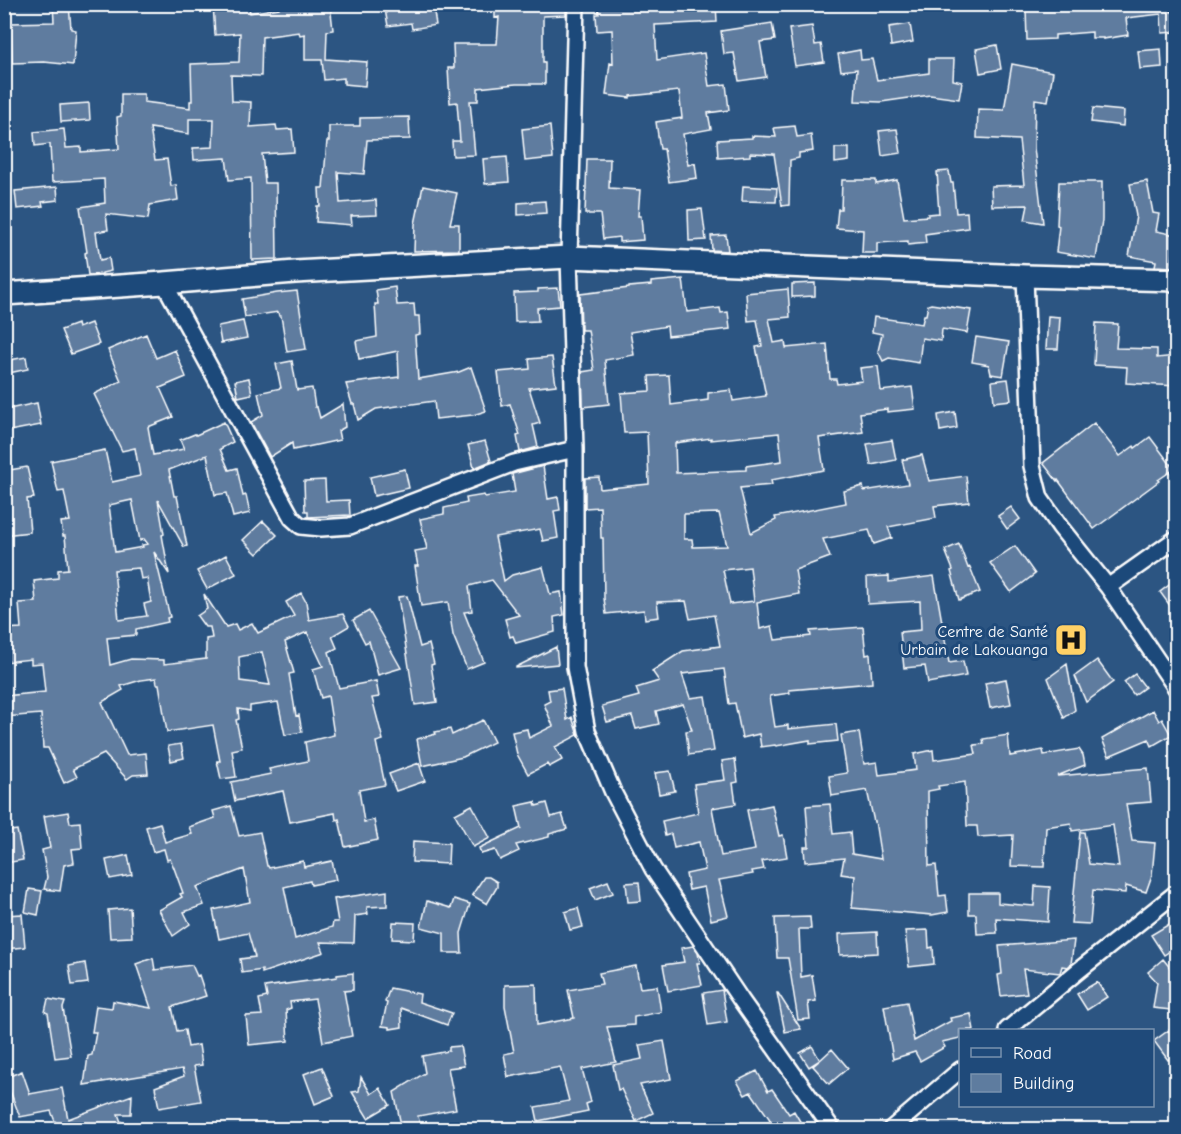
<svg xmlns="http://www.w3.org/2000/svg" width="1181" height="1134" font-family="'Comic Neue',sans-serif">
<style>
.building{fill:#5e7c9f;stroke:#fff;stroke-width:1.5;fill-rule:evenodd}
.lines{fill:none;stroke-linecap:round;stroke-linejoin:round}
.street-casing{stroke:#fff;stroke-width:20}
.secondary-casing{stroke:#fff;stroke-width:26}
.street{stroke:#1f4a7a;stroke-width:15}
.secondary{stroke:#1f4a7a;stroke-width:21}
.labels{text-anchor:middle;stroke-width:6;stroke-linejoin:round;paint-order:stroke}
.poi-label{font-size:16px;fill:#fff;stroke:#1f4a7a;text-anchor:end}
</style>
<rect width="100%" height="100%" fill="#2c5582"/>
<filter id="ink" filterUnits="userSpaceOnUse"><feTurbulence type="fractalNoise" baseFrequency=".0167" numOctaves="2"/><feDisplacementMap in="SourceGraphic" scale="12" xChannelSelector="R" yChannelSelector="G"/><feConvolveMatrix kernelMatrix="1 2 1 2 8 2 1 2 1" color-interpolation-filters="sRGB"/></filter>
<g filter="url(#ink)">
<path class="building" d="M53,4H69L71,29L76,30L73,65L44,62L12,63L11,23L54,22Z
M213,4H236V7H249L250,13L279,8V4H330L333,30L327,31L326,59L367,62L365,86L344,84V78L324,80L322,60H305V34L300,35L299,32L262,37L261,76L231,75L232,101L251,102L250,127L276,125L277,130L292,129L294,152L262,154L265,183H276L277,259L252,260L251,178L229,180L226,158L194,160L193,148L213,147L214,119H189V134L150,128L155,160L167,159L171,186L176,185L178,200L150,205L148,219L106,214L108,230L96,232L100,260L109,258L111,271L102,273V274L88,275L85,253L87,252L80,207L105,203L104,179L52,182L50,144L35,146L34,132L64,129L66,148L81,147V152L119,149L117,117L121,116V94H144V102L190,108V101H192L191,64L239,62L240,33L215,35Z
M384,4H403L404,10L433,6L436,25L412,29L411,23L388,26Z
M495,4H566V15L543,16V62H545V84H516L478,88V101H470L475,155L453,156L452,141H460L457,102L450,103L448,68H454L453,44H497L499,17L495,18Z
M598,4H716L717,22L655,25L657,60L704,53L709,86L726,84L729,110L708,113L711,129L683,134L688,165L695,163L697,178L669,182L664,149H660L656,122L682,118L679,91L630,96V98L606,95L610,63L613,64L612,30L597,31L596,14H599Z
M1028,4H1170L1171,12L1176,11V32L1162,33L1161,14L1126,18L1128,35L1103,39V38H1092V32L1055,35V39L1027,40L1026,9H1028Z
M772,23L775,40L760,42L766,77L739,81L734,53L724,54L721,31Z
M910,24L913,42L891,46L889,27Z
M812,26L815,45L821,44L824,62L795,66L789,29Z
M997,45L1001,69L980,73L976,49Z
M1161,49L1162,67L1140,69L1138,51Z
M860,50L861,60L872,59L877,80L929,73V59H954L953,80L962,82L959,99L930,95L881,102L855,101L857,69L841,71L838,54Z
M1012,64L1053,72L1048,101L1035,99L1034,148L1043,223L1025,220L1028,205L992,206L991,186L1024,185L1019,140L977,138L978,109L1004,110Z
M89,103L90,120L61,122L60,105Z
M1093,108L1124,111L1123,126L1091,122Z
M409,117L410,139L367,140L364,174L338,172L340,203L376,200L377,215L351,216L352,225L316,222L317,206H320L319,188H323L327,141H329V126H360V118Z
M550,126L553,158L525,161L522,129Z
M795,126L797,137L811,135L813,151L799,153V158L790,160L789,205L782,206L774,154L750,153V156L718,158L717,140L752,138V136L776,137L774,128Z
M897,129L901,153L882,156L879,131Z
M835,148H849V161L835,163Z
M507,157L509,182L485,184L483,159Z
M587,159H610L609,188L640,190L638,216H641L643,240L619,242V237L603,239L600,214H585Z
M949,171L951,183H953L956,213L967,212L968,228L925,234L926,243L908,245V241L877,243V253H862L863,230L836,228L838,209H841L842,180H876V184L897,180L904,218L928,216V214L939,213L937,185H938L937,172Z
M1147,181L1153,213L1159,214L1156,231L1176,235L1172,267L1155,266L1156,261L1129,256L1136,216L1130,184Z
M1059,182H1102V220L1096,259L1056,252L1059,226L1057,225Z
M423,186L457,193L450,224H459V250L414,251L415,224Z
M743,186L777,188L776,202L742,201Z
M57,187L58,200L42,202L43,206L17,209L15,191Z
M545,201L546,213L518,215V203Z
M702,209L706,240L689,241L688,210Z
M726,235L728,251L712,250L711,236Z
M683,279L687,312L720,308L721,313L728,312L730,329L668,336L667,326L630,332L634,355L605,360L609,404L583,407L582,372L594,370L588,330H581L580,294L629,288V287L651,285V282Z
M815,283V296L792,297V284Z
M395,287L397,305L414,304L415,316H419L420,334L415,335L418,379L459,372L471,367L486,411L473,415L436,419L434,401L376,409L358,420L354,404H352L346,384L399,377L398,351L359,359L356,341L377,337L375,304H378L376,290Z
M558,288L560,306L537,308L538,321L515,322L514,293L538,292V289Z
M788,289L790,317L769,319L774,343L785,341L786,348L827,344L830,379H836L837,384L862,381L860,368L878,366L881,391L912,387L915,409L887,412V409L860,413L863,432L819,438L824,470L771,480L772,485L740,488L751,533L776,520L775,517L846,503L844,491L863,486L864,491L908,484L902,460L922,455L929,481L966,476L969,502L934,506L936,518L888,527L892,538L874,544L869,530L823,539L830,557L795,570L799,594L757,602L760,629L772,626L775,640L811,636L810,631L863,627L866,655L870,654L872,683L789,690L790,693L770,696L775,727L788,725V729L836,724L838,741L810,744V740L776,746L775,745L761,747L759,734L742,738L735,703L729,704L724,669L682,674L690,698L705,696L714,751L689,755L686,731L692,730L683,704L656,711L659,724L636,729L632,716L607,722L602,706L639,696L636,688L659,681L652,671L683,651L720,646L714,615L690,619L686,601L657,602L659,617L645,619L644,610L606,614L604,598L603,538H601L600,507L585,508V478L599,477L600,489L649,484L647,432L624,433L621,393L650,391L649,376L669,375L671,405L708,400V393L731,390L733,401L766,396L756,347L762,346L757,320L748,321L746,293ZM779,433L782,461L746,466V470L676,473L675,443L711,438V440ZM719,513L727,546L693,547L692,539H684V514ZM750,567L754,601L730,604L723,570Z
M297,291L306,349L287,352L281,316H279L278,312L245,317L242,299L277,293Z
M931,304L971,310L967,333L942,329L941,341L922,338L919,363L889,358L883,361L878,351L882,334L872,332L874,317L922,324L924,315H926L928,305Z
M1048,316L1060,317L1058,349H1046Z
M243,321L247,338L221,343L218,326Z
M91,323L99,344L71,354L61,330L77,324L78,328Z
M1096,323L1118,324L1116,348L1157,349V358L1176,356V386L1126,383L1127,367L1094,365Z
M146,334L156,358L175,350L186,377L160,388L173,417L148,427L153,455L184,449L180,440L195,434L196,435L224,422L233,442L220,449L229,470L237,468L243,496L246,495L250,513L233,517L227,493L215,495L207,455L169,470L174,496H177L187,546L184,547L158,500L164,534L162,535L169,574L154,552L170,617L167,618L168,622L136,629V635L107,638L110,665L131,659L164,660V664L206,659V639L212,638L210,627H205L197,616L207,609L204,594L226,627L235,624L238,630L252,623L258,633L294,616L286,602L301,593L306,602L309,620L343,614L349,626L332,636L337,648L329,652L339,688L376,681L379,697L372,698L383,740L376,742L385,785L359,790L364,822L374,820L378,840L345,847L339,819L336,820L335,813L290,822L283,791L235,801L231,782L271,774L269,769L308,761L305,742L334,735L328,696L321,698L313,669L323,666L307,632L285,642L294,673L289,674L296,716L299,715L302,732L285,735L278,702L250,706V711L238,709L239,719L236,720L242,748L232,750L236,777L221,779L217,761H220L213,725L167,732L159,684H157L156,678L141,680L121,686L123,690L102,702L127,755L146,753L148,774L133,775L127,779L104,754L73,769L77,777L64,783L48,748H43L41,714L4,717V696L45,692L42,663L31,664V659L5,662L4,629L21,628L19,603L36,602L34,581L58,578V570L68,569L65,536H63L61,522L70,521L64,491L58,492L51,461L105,450L112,482L140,476L135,448L122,451L94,394L121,381L108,350ZM132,500L140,541L144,539L148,544L142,545L143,547L115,552L109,505ZM139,568L141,579L147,578L151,602L144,604L147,616L119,620L114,570ZM262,652L270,685L240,681L239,657Z
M976,337L1009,342L1003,376L991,374L989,365L972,362Z
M26,357L28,369L4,374V361Z
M552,357L556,385L529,388L540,423L533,425L538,447L520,452L517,436L520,435L510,404L502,406L498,372L530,369L529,359Z
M292,361L297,390L312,388L315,407H317L320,418L343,404L345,427L338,431L340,440L293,450L292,443L270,457L251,422L263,415L258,393L281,388L276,364Z
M249,378L252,394L238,397L235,381Z
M1008,379L1011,400L994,402L992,381Z
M37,403L41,425L4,432V410Z
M955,412L957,428L940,431L938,415Z
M1094,423L1120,456L1134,446L1135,448L1150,437L1174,469L1158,480L1159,481L1094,529L1058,480L1057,481L1043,463Z
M892,440L896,460L871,465L867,444Z
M485,441L491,461L474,468L468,445Z
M543,466L548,499L558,497L560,510L554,511L558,538L543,541L540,529L495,537L504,581L512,575L543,567L550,594L561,592L564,615L554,617L555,632L516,643L513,636L510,637L505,619L519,615L492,580L469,586L472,611L464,612L484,662L467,669L453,635L448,602L421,606L415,566H418L415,551L427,549L420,519L444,514V508L467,503L466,498L484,495L485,497L515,492L512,474Z
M27,467L34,498L27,499L30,532L4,535V471Z
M405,469L409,488L374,496L370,477Z
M325,480L326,501L349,500L350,515L308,517V511H305L304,481Z
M1011,507L1020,519L1007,529L998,516Z
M263,521L277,535L257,554L243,540Z
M959,544L968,568L970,567L980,592L959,600L951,571L953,570L945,550Z
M1015,546L1035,574L1011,592L990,563Z
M226,555L236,574L207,589L197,571Z
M889,576V582L934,576L949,663L963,661L966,676L928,683L925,666L904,668L900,632L921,630L920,601L868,604L867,577Z
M1176,580V614L1160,592Z
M407,596L420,647L429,644L434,664L431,665L437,702L415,705L398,597Z
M369,611L401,668L378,675L369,641L365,643L353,620Z
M556,647L558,664L516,668V667Z
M1097,660L1113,682L1086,702L1075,676Z
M1067,664L1075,710L1064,718L1048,678Z
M1135,674L1145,687L1134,695L1124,682Z
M1006,679L1011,704L990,708L985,683Z
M562,688L567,720L572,717L578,735L555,747L562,760L549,767L547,764L528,774L517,754L512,732L527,729L529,738L553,726L544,704L550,701L548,690Z
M1153,710L1159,721L1162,719L1171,735L1152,746L1149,739L1109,756L1102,739Z
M483,720L494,742L463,757L422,766L417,739L436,734L435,732L450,729L452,735Z
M859,732L864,764L877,762L879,775L916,770L914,754L933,750L934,760L976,754L974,745L984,744L983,739L1008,735L1010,756L1043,750L1044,755L1079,749L1083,755L1085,765L1057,776L1148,768L1151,802L1126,804L1132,841L1155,843L1152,875L1146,892L1126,886L1125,893L1093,890L1090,924L1071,923L1080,832H1084L1089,864L1119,867L1113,825L1072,831L1071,823L1046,827L1044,867L1011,866L1013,835L978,837L977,826H967L965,782L938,786L939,789L928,791L929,866L936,865L939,896L946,895L948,912L932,915L852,908L855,876L841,874L844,858L805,862L804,847H809L806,806L830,804L833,834L850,832L852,854L881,859L875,821L874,822L867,790L832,796L829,776L847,773L841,735Z
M181,744L184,758L171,761L168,746Z
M735,759L738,782L733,783L736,804L712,808L721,856L755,850L747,810L772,805L779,836L783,835L787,857L762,861L764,869L752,871L753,874L719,880L728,916L711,920L704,887L689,890L686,874L705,870L699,842L674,848L671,834L665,836L662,821L698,813L694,784L725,780L722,761Z
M419,763L425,781L396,791L389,774Z
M670,771L675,791L659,794L655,773Z
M535,802L536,806L547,803L551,817L562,814L567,829L549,834V837L516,845L519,851L500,860L495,850L481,854L479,848L521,828L516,806Z
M472,805L490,838L473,847L455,814Z
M231,806L239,836L260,832L267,866H268L269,868L303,861L304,867L332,861L336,880L311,885L310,881L284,887L295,939L332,927L333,922H338L334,899L387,891V906L367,907L368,914L355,916L354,943L320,942L324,952L262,973V970L242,973L240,959L255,957L248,933L219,939L213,910L250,902L244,869L197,887L204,905L184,912L190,924L173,936L159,910L182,897L180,894L183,893L174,868L170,859L167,860L164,849L153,852L146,827L160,823L165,842L192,834L189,827L215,818L213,811Z
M68,812L70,823L80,822L82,848L72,849L74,863L64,865L60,891L44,889L47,877L42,850L50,848L44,816Z
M17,830L23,860L6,863L4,855V832Z
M413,841L449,843L448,864L412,862Z
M128,855L132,875L110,879L106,860Z
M484,877H489L497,882V887L487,904L472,895Z
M608,881L613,893L595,900L590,888Z
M639,882L641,901L628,902L626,883Z
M1035,886L1050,887L1048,922L996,918L997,933L977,934L976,914H969V893H998V903L1034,906Z
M29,889L42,891L38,915L25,912Z
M454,899L470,904L461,933L462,953H444V933L421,927L427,901L451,908Z
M130,908L132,937L110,938L108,910Z
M578,908L583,927L570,930L565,912Z
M22,914L25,947L4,949V915Z
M810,917L811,929H799L801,977L812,975L816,1001L808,1002L810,1019L798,1020L788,958H777L775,918Z
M1176,920V947L1164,955L1151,935Z
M393,922L415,923L414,940L392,939Z
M928,930L929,948L933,947L934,964L909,967L905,931Z
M877,932L878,953L840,955L839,934Z
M1074,940L1071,964L1068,967L1062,966L1060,973L1023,969L1027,993L1001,996L998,975L1002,974L999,946Z
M693,946L698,953L700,963H697L702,985L668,991L663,965L684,962L681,948Z
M153,958L155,970L192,965L197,976L199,975L206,996L172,1007L177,1031L185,1030L188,1047L199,1045L202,1065L194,1066L201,1101L159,1108L155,1087L184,1076L182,1069L84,1085L88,1056L92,1055L96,1032H92L96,1006L112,1008L113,1001L151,1008L136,964Z
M1163,959L1176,975V983L1171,1010L1153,1008L1157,982L1148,972Z
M85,963L88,983L72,985L69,966Z
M636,966L640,988L657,986L661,1012L634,1017V1025L607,1027L616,1062L582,1069L591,1102L586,1104L588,1111L538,1121L535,1107L569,1101L560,1067L508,1077L504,1054L514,1052L505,1006V985L536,984L537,1025L574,1018L568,990L602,984L599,973Z
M353,973V990L344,991L352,1036L323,1042L315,999L290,1002L291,1008L286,1010L288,1041L249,1045L246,1016L262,1015L259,999L267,997L265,987L337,977V975Z
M1097,982L1107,997L1087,1010L1077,994Z
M390,988L420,994L419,1002L452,1013L447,1025L401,1008L402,1027L390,1029V1027L382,1026L387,1003L385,1002Z
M722,990L727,1022L708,1025L703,993Z
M777,993H778L801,1029L785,1032Z
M48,999L65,1002L63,1008L71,1056L55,1058L48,1013L45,1012Z
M907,1002L914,1041L951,1021L950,1018L971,1014L974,1030H960V1038L942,1042L945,1047L920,1061L915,1052L893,1059L884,1006Z
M1169,1030L1176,1040V1066L1170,1059L1168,1060L1154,1041Z
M664,1041L671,1079L640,1085L653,1113L636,1121L621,1089L618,1090L613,1065L642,1059L639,1045Z
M460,1046L464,1066L448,1068L456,1109L418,1116L421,1130H402L394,1092L425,1073L422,1056L449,1051V1047Z
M812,1046L820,1060L832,1049L848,1068L829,1084L813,1066L820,1060L809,1067L800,1053Z
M322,1067L334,1096L315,1104L304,1074Z
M22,1071L30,1094L62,1088L68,1119L132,1095L131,1114H118L124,1130H44V1128L56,1124L51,1111L20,1117L5,1078Z
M757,1071L768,1091L772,1089L789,1114L794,1111L805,1130H757L771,1121L751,1092L745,1095L737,1081Z
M361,1077L371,1094L380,1088L390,1105L368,1118L352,1092L359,1091Z"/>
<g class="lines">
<g class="street-casing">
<path id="street" d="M576,4L569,257L575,449V667L587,731L613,792L653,869L741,1000L833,1130
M1025,276L1032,466L1040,498L1060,527L1108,587L1176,688
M164,283L292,518L301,526L321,528L350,526L514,463L575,449
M1108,587L1176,539
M1007,1030L1078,971L1176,893
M890,1130L960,1070"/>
</g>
<g class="secondary-casing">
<path id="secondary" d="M4,294L164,283L295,272L569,257L1025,276L1176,280"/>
</g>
<use href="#street" class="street"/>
<use href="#secondary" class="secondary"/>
</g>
</g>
<defs>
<g id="hospital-square" transform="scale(1.725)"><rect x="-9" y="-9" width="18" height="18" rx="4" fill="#ffd166" stroke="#1f4a7a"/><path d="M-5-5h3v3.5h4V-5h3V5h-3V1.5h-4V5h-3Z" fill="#111"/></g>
</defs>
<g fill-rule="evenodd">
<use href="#hospital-square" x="1071" y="640"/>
</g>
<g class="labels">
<g class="poi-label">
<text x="1048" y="637">Centre de Santé<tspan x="1048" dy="18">Urbain de Lakouanga</tspan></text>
</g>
</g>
<rect width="1181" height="1134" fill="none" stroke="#1f4a7a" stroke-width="24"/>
<rect x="12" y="12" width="1157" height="1110" fill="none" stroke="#fff" stroke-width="2" filter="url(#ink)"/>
<rect x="959" y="1029" width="195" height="78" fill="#1f4a7a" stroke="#7992af" stroke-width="1.5"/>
<rect x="971" y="1048" width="30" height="9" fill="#1f4a7a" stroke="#7992af" stroke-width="1.5"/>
<text x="1013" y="1059" font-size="18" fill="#ffffff">Road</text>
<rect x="971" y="1074" width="30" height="18" fill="#5e7c9f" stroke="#7992af" stroke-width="1.5"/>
<text x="1013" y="1089" font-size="18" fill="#ffffff">Building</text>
</svg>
